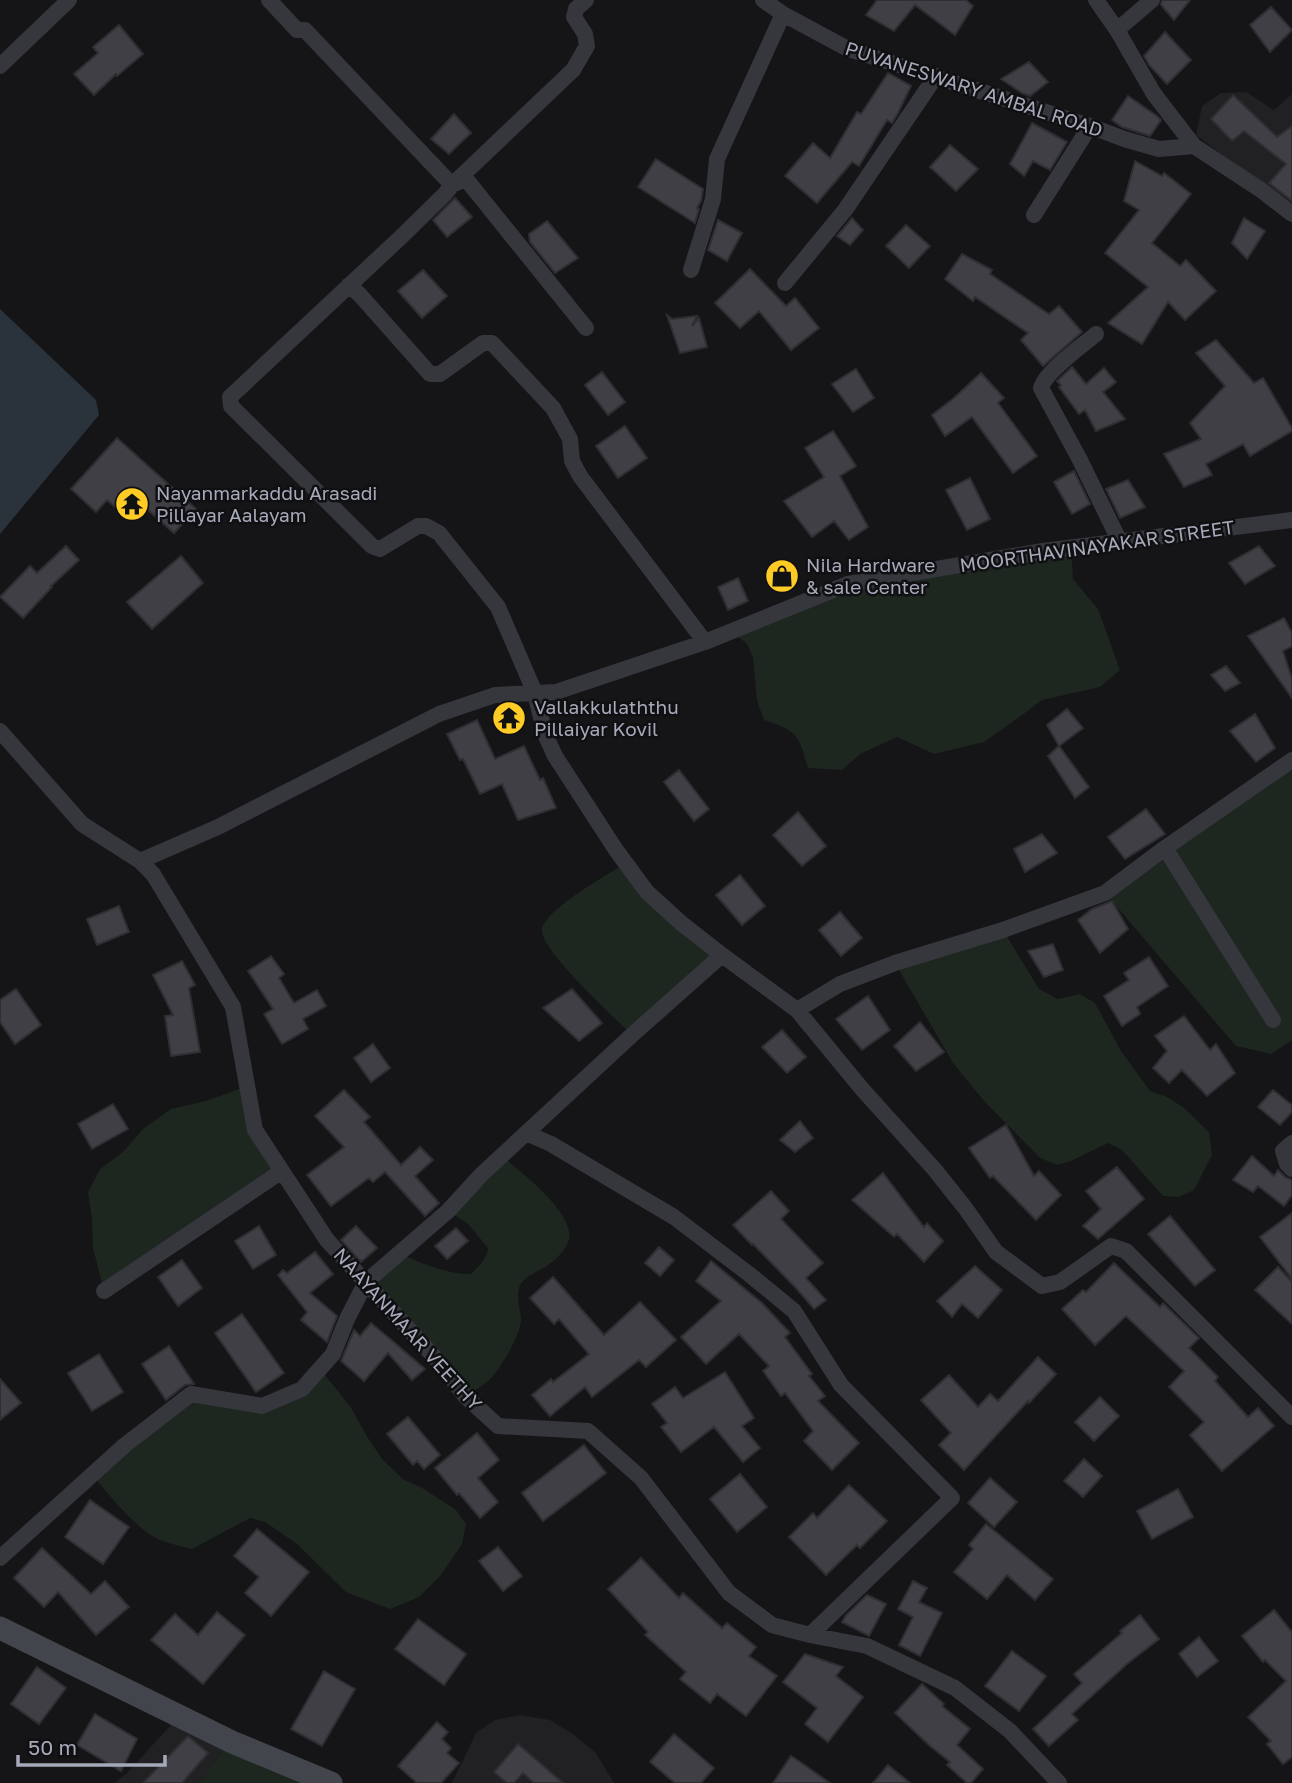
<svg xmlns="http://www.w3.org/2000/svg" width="1292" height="1783" font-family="'Golos Text',sans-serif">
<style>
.built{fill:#212124}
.green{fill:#1d261f}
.water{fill:#2a323c}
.building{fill:#3f3f45;stroke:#2f2f33;stroke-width:2}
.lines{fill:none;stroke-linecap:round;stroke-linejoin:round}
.street{stroke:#36363d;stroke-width:16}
.secondary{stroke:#43454d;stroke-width:23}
.labels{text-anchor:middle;stroke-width:5;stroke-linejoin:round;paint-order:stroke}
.street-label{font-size:19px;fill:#a6a9b9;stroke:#101012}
.poi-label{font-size:19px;fill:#a6a9b9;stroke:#101012;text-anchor:start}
</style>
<rect width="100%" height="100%" fill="#151517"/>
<path class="built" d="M1246,92L1274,110L1292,94V209L1196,135L1202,106L1221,93Z
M520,1715L550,1720L573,1734L596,1753L614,1783H452L476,1733L495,1720Z
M180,1717L223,1749L199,1783H114L127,1773L169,1727Z"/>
<path class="green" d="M1071,548L1073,579L1098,609L1120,670L1100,687L1042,700L1025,713L984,742L934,754L897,737L860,754L842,770L808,768C799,736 797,730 764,720L757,701L753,657L747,644L731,631L848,584Z
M1292,760V1040L1271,1054L1236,1046L1105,893Z
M626,863L722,955L632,1035C616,1019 538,948 542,929C546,909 607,875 626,863Z
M1003,930L1039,989L1058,999L1080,994L1095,1003L1121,1051L1150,1091L1165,1096L1183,1107L1209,1132L1212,1155L1194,1190L1179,1197L1163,1196L1122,1150L1108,1143L1071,1161L1057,1165L1040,1158L984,1101L953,1063L895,963Z
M247,1086L255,1130L282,1171L104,1291L93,1248L92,1220L88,1192L100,1169L123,1152L144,1128L171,1109L206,1101Z
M501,1155C522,1174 562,1202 569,1231C572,1245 558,1258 548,1265C539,1271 522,1277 519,1288C516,1298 521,1311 521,1321C520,1336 499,1372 488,1381C481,1387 473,1391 465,1396L366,1282L399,1254C423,1263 445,1274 471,1274C479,1266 487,1259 488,1248L468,1224L448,1211Z
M320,1369L350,1406L368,1438L383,1460L403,1479L424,1489L456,1510L466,1524L462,1544L441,1575L419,1597L390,1609L346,1592L297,1544L265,1522L250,1518L192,1549C182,1546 170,1544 160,1540C135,1529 110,1495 92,1475L191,1394L262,1406Z
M223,1749L331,1783H199Z"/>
<path class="water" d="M0,309L96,400L99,415L0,534Z"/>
<path class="building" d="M877,0H966L973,6L955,35L915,5L894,31L866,15Z
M1162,0H1190L1174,20L1161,5Z
M1271,7L1292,30L1270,52L1250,25Z
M119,25L143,54L117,76L116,74L94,95L74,74L98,53L93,47Z
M1165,32L1191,60L1167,84L1149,65L1144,56Z
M1029,62L1048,82L1030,96L1022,93L1001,79Z
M888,73L911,86L898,113L892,123L887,120L859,166L852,162L817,203L785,176L813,143L830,158L857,112L861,114Z
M1233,95L1277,137L1292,126V201L1269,183L1286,164L1244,131L1232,141L1211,119Z
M1128,96L1157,116L1161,120L1150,136L1122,127L1112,120Z
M454,114L471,133L449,154L431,139Z
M1032,123L1067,142L1050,170L1033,161L1024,176L1010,164Z
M950,145L978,169L956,191L930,167Z
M656,159L703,189L701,201L697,208L699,209L695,223L638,187Z
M1135,161L1162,176L1164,173L1191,194L1152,243L1180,266L1186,260L1216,291L1185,320L1168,302L1142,344L1108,323L1148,287L1105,253L1139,210L1124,201Z
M455,198L472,217L447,237L433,220Z
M852,218L863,230L850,245L837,236Z
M1244,218L1265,231L1247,259L1232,243Z
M718,220L742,233L727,261L708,250Z
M547,221L578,258L555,273L530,242L529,234Z
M906,225L930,246L909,268L886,246Z
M962,254L992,270L990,274L1049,314L1059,306L1082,332L1043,366L1021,340L1028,333L975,297L973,301L945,279Z
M750,269L786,306L795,298L819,328L791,350L759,311L740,328L715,303Z
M423,270L447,296L422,318L398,291Z
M667,315L672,319L697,316L692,326L699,318L707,347L680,353Z
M1216,340L1254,383L1263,378L1292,428V431L1250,456L1243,444L1206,464L1212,475L1184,487L1164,454L1201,439L1190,423L1225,386L1196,353Z
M1072,367L1086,384L1104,368L1116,382L1103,392L1125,419L1096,431L1085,410L1079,414L1059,387L1061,385L1057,381Z
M856,369L874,398L853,412L832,384Z
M602,372L625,402L608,415L585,385Z
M981,373L1004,398L998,403L1037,456L1013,473L972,417L945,436L932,415L954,398Z
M625,426L647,458L618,478L596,446Z
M833,431L856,466L840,476L868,527L849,540L834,521L812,537L784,501L824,477L805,448Z
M117,438L196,509L174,533L141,504L128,519L107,500L96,512L71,489Z
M1074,471L1090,504L1072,514L1054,482Z
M970,478L990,519L967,530L946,490Z
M1128,480L1145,507L1120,518L1106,489Z
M66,546L79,560L51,586L52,587L23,618L0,597L30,566L37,573Z
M1259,546L1275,566L1245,584L1229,563Z
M181,556L203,583L152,629L127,602Z
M738,578L748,601L728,610L718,587Z
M1284,618L1292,633V646L1283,651L1292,679V698L1248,636Z
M1226,666L1240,683L1225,691L1211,675Z
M1067,709L1083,728L1059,746L1047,725Z
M1255,714L1275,748L1256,762L1230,731Z
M477,720L495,759L524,746L540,780L543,778L556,808L518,820L502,784L480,794L463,759L460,760L447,734Z
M1059,746L1089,787L1075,798L1048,756Z
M679,770L709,809L694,821L664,782Z
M1146,809L1165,834L1125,859L1108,837Z
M798,812L826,846L802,866L773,835Z
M1042,834L1057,853L1025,872L1014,849Z
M740,875L765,906L742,925L716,895Z
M1112,901L1128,929L1100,953L1078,920L1092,909Z
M119,906L129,932L97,945L87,919Z
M840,912L862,938L841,956L819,930Z
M1053,944L1063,970L1044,977L1028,951Z
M271,956L284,974L279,978L294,1003L317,990L326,1006L303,1019L308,1029L282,1044L264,1014L273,1009L248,971Z
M1149,957L1168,986L1137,1007L1140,1014L1122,1026L1104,996L1129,980L1124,973Z
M182,961L195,985L189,988L200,1052L171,1056L165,1016L173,1015L153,975Z
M16,989L41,1025L15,1044L0,1022V1000Z
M572,989L602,1023L579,1041L543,1008Z
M868,996L890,1030L862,1050L836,1019Z
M1184,1016L1210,1050L1216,1044L1235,1073L1207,1096L1182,1070L1169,1083L1153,1068L1167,1051L1155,1036Z
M920,1022L944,1052L916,1071L894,1046Z
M782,1030L806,1057L787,1073L762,1047Z
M373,1044L390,1068L371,1082L354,1058Z
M344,1090L370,1117L364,1122L401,1165L420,1147L433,1160L415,1176L439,1203L425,1216L385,1172L373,1182L369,1178L331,1206L307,1175L344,1147L315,1116Z
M1273,1090L1292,1105V1112L1280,1125L1258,1107Z
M113,1104L128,1129L92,1149L78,1124Z
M800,1121L813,1138L795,1152L780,1140Z
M1006,1125L1034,1176L1039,1171L1061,1195L1036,1220L993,1176L990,1178L969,1148Z
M1252,1156L1274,1176L1278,1170L1285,1177L1292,1180V1195L1284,1206L1258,1186L1253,1192L1233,1180Z
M1117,1167L1144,1199L1098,1239L1083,1226L1101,1209L1086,1191Z
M883,1173L924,1227L927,1223L943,1241L924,1262L897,1234L894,1237L852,1200Z
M771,1191L789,1211L781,1219L823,1263L806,1278L826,1300L814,1309L796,1288L753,1244L752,1245L733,1225Z
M1292,1213V1279L1260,1237Z
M1170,1216L1215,1270L1195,1286L1148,1234Z
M259,1226L276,1255L253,1269L235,1241Z
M356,1226L377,1248L361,1262L341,1240Z
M456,1228L468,1241L447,1259L435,1246Z
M659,1247L674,1260L660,1276L645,1263Z
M315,1252L333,1274L310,1293L337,1316L327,1342L301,1320L307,1312L278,1275L283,1270L287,1273Z
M182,1260L202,1288L178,1306L158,1277Z
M711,1261L762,1303L790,1333L785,1337L812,1374L809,1376L825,1396L818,1401L859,1443L832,1470L804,1441L813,1431L785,1393L781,1396L763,1371L769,1366L739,1334L706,1364L681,1337L721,1301L696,1281Z
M1114,1263L1160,1307L1163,1303L1199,1338L1189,1348L1218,1377L1215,1381L1248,1417L1258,1408L1274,1426L1222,1471L1190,1435L1204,1422L1169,1387L1184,1371L1126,1316L1095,1345L1062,1309L1083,1290L1086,1292Z
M975,1266L1002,1290L978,1318L962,1304L952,1317L937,1301Z
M1278,1267L1292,1282V1324L1255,1290Z
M553,1277L604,1335L640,1302L676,1340L646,1367L639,1360L592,1397L585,1387L550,1416L532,1395L551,1379L553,1382L589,1354L559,1319L554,1324L530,1298Z
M242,1314L284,1373L256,1392L215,1333Z
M371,1323L396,1344L425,1369L412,1380L388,1353L364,1381L341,1361L354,1330L360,1336Z
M169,1346L194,1384L185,1385L166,1400L142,1364Z
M99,1354L123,1392L92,1411L68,1373Z
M1038,1357L1056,1374L1029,1403L1028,1401L964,1470L939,1445L951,1433L921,1400L949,1375L978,1407L990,1394L998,1401Z
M725,1372L754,1418L742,1426L760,1448L743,1462L714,1427L681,1452L661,1427L667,1423L652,1404L675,1387L683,1398Z
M0,1379L21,1403L0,1420Z
M1100,1397L1119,1416L1094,1441L1075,1422Z
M408,1417L440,1455L424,1469L417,1461L413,1465L387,1434Z
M477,1433L499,1460L478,1478L498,1502L480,1518L459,1493L457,1495L435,1468Z
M584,1445L606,1473L543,1521L522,1493Z
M1084,1459L1102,1476L1083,1497L1064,1481Z
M740,1474L767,1507L737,1532L710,1499Z
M990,1478L1017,1502L994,1527L968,1503Z
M849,1485L887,1521L860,1548L857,1545L826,1575L789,1537L813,1513L817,1518Z
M1178,1489L1193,1517L1152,1539L1137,1511Z
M90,1500L129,1527L103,1564L65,1537Z
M986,1524L1053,1579L1035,1600L1007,1575L987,1599L954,1572L973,1549L969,1545Z
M257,1529L309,1572L271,1616L245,1593L259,1577L234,1556Z
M498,1547L522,1576L503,1591L479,1561Z
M42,1548L91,1594L105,1581L129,1607L96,1635L58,1592L44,1607L14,1578Z
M641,1558L679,1598L683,1593L722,1628L727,1623L756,1647L749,1656L777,1676L746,1716L717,1694L710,1703L680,1679L686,1672L645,1635L648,1632L608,1589Z
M913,1581L927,1588L919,1602L942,1613L920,1656L899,1645L913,1617L898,1609Z
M867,1595L886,1604L869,1636L842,1622L846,1615Z
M1274,1610L1292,1632V1757L1283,1764L1267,1744L1271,1741L1248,1717L1286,1681L1265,1660L1263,1662L1242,1636Z
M217,1612L245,1635L203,1684L151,1640L175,1614L198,1635Z
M1140,1615L1159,1639L1128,1663L1072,1714L1078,1720L1049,1746L1033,1729L1082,1683L1074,1674L1122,1633L1120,1631Z
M418,1619L466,1654L444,1685L395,1649Z
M1199,1637L1218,1661L1197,1677L1179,1654Z
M1012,1651L1046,1676L1019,1711L985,1686Z
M805,1654L843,1667L836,1676L863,1697L828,1742L805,1724L817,1708L783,1682Z
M37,1667L66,1688L39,1724L11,1704Z
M324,1671L355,1689L322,1746L291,1729Z
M922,1684L944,1704L942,1706L970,1729L957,1745L983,1769L971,1783H967L947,1765L950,1762L930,1746L895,1713Z
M95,1714L137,1739L121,1771L77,1745Z
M437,1722L448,1732L442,1739L451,1748L447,1753L459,1763L441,1783H417L398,1766Z
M674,1734L714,1768L701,1783H675L650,1762Z
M188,1736L208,1753L182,1783H143Z
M518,1744L563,1783H534L523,1773L514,1783H507L494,1772Z
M791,1756L803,1764L830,1783H773Z
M888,1765L910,1783H873Z"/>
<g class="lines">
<path class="street" d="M269,0L297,30H305L452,185L466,179L586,328
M763,0L783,14L848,49L1090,126L1124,139L1159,149L1194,146
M1096,0L1117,30L1154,94L1194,146L1261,190L1292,214
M1117,30L1152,0
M0,66L69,0
M1034,215L1090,126
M691,270L713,199L717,159L783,14
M785,283L845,210L936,76
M349,285L360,295L430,374H440L483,343H492L553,408L570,439L572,461L580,476L705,642
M1096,334C1082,346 1045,372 1041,388L1080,460L1120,542
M1292,520L1043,551L848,584L705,642L556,692L535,693L545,734L555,756L616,850L647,892L681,923L722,955L797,1010L862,1089L935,1170L966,1209L996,1252L1042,1286L1060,1282L1111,1246L1126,1251L1292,1417
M0,731L82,824L140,861L153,874L233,1007L255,1130L327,1240L439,1362L465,1396L498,1426L588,1431L641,1478L729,1593L772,1625L810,1635L867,1646L955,1688L1010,1731L1059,1783
M1165,848L1273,1020
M140,861L218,827L439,714L495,695L535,693L498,607L439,533L426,526H418L380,549L372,546L231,406L230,397L401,237L445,194L452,185L573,70L587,46L585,34L574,17L576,9L586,0
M797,1010L840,984L895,963L1003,930L1105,893L1165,848L1292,760
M526,1133L551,1144L674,1217L749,1274L794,1311L841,1385L952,1498L810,1635
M1292,1143L1283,1151L1287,1164L1292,1169
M104,1291L282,1171
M0,1558L125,1445L191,1394L262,1406L302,1389L333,1354L347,1319L366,1282L448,1211L482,1174L632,1035L722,955"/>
<path class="secondary" d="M0,1628L232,1742L331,1783"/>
</g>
<defs>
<g id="temple-disc" transform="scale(1.75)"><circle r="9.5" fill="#ffcc25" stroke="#101012"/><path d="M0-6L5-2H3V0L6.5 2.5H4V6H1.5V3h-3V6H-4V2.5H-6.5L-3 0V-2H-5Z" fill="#111"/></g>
<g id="shop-disc" transform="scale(1.75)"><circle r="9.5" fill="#ffcc25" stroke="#101012"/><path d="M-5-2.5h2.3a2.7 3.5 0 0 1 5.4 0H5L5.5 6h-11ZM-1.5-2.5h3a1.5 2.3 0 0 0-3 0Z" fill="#111"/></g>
</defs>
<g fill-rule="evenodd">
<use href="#temple-disc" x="132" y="504"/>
<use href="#shop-disc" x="782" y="576"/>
<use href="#temple-disc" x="509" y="718"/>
</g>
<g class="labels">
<g class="street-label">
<text transform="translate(974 89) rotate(18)" y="7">PUVANESWARY AMBAL ROAD</text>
<text transform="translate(1097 546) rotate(-8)" y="7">MOORTHAVINAYAKAR STREET</text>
<text transform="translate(408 1329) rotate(48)" y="7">NAAYANMAAR VEETHY</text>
</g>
<g class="poi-label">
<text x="156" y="500">Nayanmarkaddu Arasadi<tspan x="156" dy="22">Pillayar Aalayam</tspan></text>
<text x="806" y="572">Nila Hardware<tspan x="806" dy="22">&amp; sale Center</tspan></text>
<text x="534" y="714">Vallakkulaththu<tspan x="534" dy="22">Pillaiyar Kovil</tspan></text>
</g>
</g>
<path d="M18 1755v10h147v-10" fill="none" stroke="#a6a9b9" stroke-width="3.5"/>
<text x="28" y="1755" font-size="21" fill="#a6a9b9" stroke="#101012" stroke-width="5" paint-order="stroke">50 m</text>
</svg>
